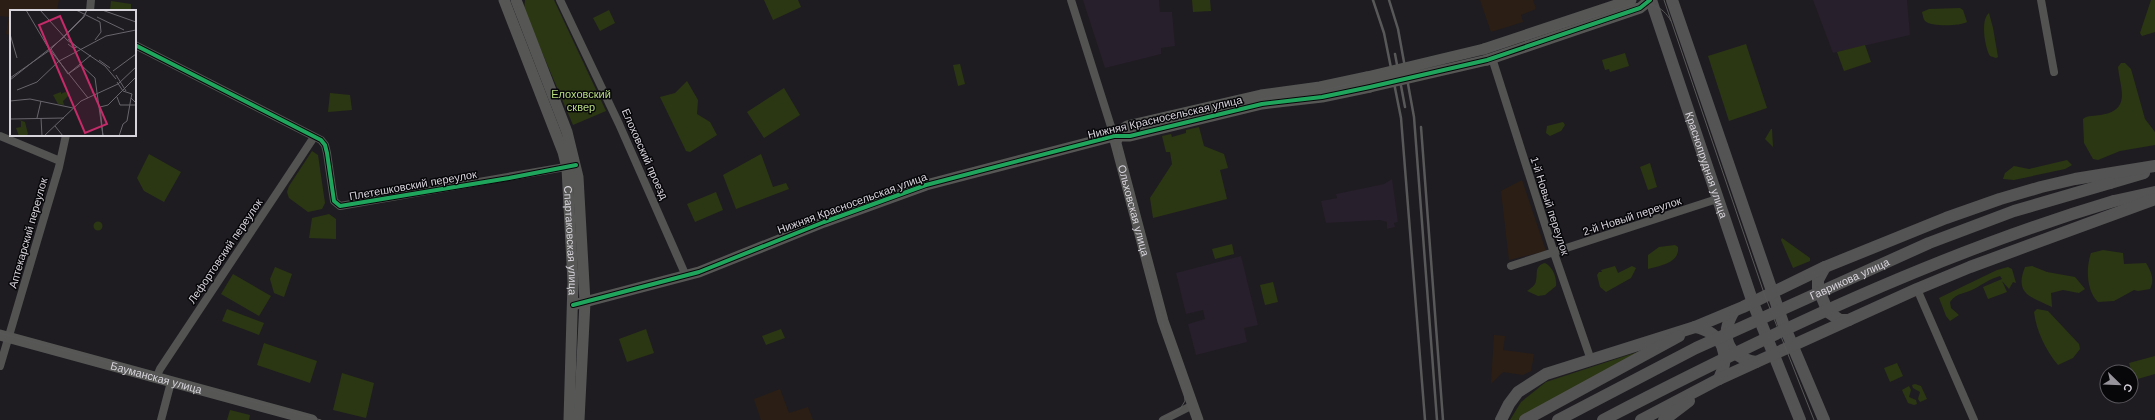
<svg xmlns="http://www.w3.org/2000/svg" width="2155" height="420" font-family="Arial,sans-serif">
<style>
.industrial{fill:#2b1f15}
.medical{fill:#271f2b}
.green{fill:#2b3713}
.lines{fill:none;stroke-linecap:round;stroke-linejoin:round}
.street{stroke:#535352;stroke-width:8}
.secondary{stroke:#565755;stroke-width:11}
.primary{stroke:#555454;stroke-width:12}
.tram{stroke:#595858;stroke-width:1}
.rail{stroke:#595858;stroke-width:2.5}
.secondary-bridge{stroke:#565755;stroke-width:11}
.primary-bridge{stroke:#555454;stroke-width:12}
.cycleway-casing{stroke:#070609;stroke-width:6}
.cycleway{stroke:#20a55d;stroke-width:4}
.labels{text-anchor:middle;stroke-width:3;stroke-linejoin:round;paint-order:stroke}
.park-label{font-size:11px;fill:#b9dc80;stroke:#070609}
.street-label{font-size:11px;fill:#d8d4dc;stroke:#070609}
.inset-road{fill:none;stroke:#68666c;stroke-width:1}
.view{fill:#c42b68;fill-opacity:0.15;stroke:#c42b68;stroke-width:2}
.inset-edge{fill:none;stroke:#d8d4dc;stroke-width:2}
</style>
<rect width="100%" height="100%" fill="#1e1c21"/>
<path class="industrial" d="M0,0H59L57,11H11V35L6,34L9,17L0,16Z
M1480,0H1533L1536,9L1521,15L1523,22L1491,32Z
M1522,180L1546,251L1509,260L1501,191Z
M1494,335L1505,336L1503,350L1534,354L1531,371L1523,375L1503,372L1491,384Z
M780,389L789,413L808,407L813,420H761L754,399Z"/>
<path class="medical" d="M1083,0H1159L1160,12H1172L1175,46L1161,48V54L1105,68Z
M1813,0H1907L1910,35L1833,53Z
M1392,179L1398,222L1394,223L1395,227L1387,229V222L1380,220L1326,223L1321,201L1337,198L1336,194L1384,184Z
M1241,256L1258,325L1244,328L1247,342L1196,355L1188,324L1205,319L1203,310L1186,314L1176,273Z"/>
<path class="green" d="M525,0H554L606,111L573,125L524,10Z
M764,0H798L801,7L773,20Z
M1192,0H1210L1211,11L1193,12Z
M2151,0H2155V32L2142,36L2140,33Z
M111,1L131,4V11H110Z
M1960,8L1963,10L1967,22C1960,26 1931,27 1925,21C1923,19 1923,15 1922,12L1929,9Z
M609,10L615,23L600,31L593,18Z
M1989,13L1993,28L1998,57L1996,58L1990,56C1985,48 1980,20 1989,13Z
M1746,44L1767,108L1729,121L1708,56Z
M1865,45L1871,62L1844,71L1837,52Z
M1625,53L1629,66L1610,72L1609,69L1605,70L1602,60Z
M2121,63H2125L2131,69L2145,119L2155,132V145L2120,151L2098,160L2093,159L2084,143L2083,119C2088,115 2095,116 2101,115C2132,110 2120,88 2118,67Z
M960,64L965,84L958,86L953,65Z
M687,81L698,100L697,114L710,122L717,135L690,152L686,151L660,97L675,93Z
M784,88L800,115L764,138L747,112Z
M330,93L350,95L352,110L328,112Z
M1563,122L1565,125L1561,131L1550,136L1546,133L1547,126Z
M1199,127L1204,146L1224,154L1228,168L1220,170L1227,199L1153,218L1150,198L1172,164L1170,152H1166L1162,136L1171,134L1172,137L1186,133V130Z
M1771,129H1772L1773,147L1765,139Z
M312,151L318,155L325,203L322,209L308,212L289,198L287,192L289,186Z
M149,154L181,172L164,202L144,191L137,178Z
M761,154L773,187L786,183L789,189L736,209L723,175Z
M2067,160L2072,165L2065,169L2014,180L2003,179L2005,173L2014,166L2029,169Z
M1650,163L1657,187L1648,190L1640,167Z
M716,192L723,210L695,222L687,204Z
M329,214L336,219V239L309,238L312,218Z
M93.5 226a4.5 4.5 0 1 1 9 0a4.5 4.5 0 1 1-9 0Z
M1782,238L1810,258V261L1793,268L1781,240Z
M1232,244L1234,254L1215,259L1212,249Z
M1675,245L1678,247C1680,263 1659,266 1648,269V255L1659,247Z
M2103,250L2123,253L2124,264L2146,263C2151,271 2155,280 2150,289L2138,291L2134,290L2114,301L2098,302C2086,290 2086,267 2091,253Z
M1545,263C1553,267 1557,278 1556,286L1545,295L1538,296L1527,291C1531,288 1535,286 1536,281C1538,273 1534,266 1545,263Z
M1615,266L1618,273L1632,266L1636,268L1631,278L1606,292L1600,287L1597,275L1599,272H1602L1601,270Z
M2032,266L2047,272L2075,277L2085,289L2079,293L2063,290L2051,293L2052,307C2031,297 2014,294 2025,267Z
M275,267L292,274L284,297L274,293L270,279Z
M2008,267L2012,269L2016,283L2013,282L2009,289L2002,281L2007,292L1988,299L1983,287L2002,279L2000,276C1990,279 1983,284 1974,289C1965,294 1957,292 1950,302L1951,308L1959,315L1950,321L1946,316L1939,298L1997,270Z
M233,274L271,296L259,316L221,294Z
M1273,282L1278,302L1265,305L1260,285Z
M227,309L264,323L259,335L222,321Z
M2037,309L2048,311L2079,344L2080,349L2073,358L2058,365C2046,351 2036,330 2034,312Z
M646,329L654,353L627,362L619,339Z
M781,329L785,338L766,345L762,336Z
M264,343L317,361L310,383L257,365Z
M1659,345L1518,420H1510L1521,402L1546,382Z
M2155,356V374L2134,380L2129,363Z
M1897,363L1903,376L1890,382L1884,368Z
M342,373L374,383L366,418L333,410Z
M1915,384L1921,386L1927,399L1920,402L1918,399L1920,392L1913,388L1912,385Z
M1909,386L1911,390L1909,397L1916,400L1917,404L1914,405L1908,403L1902,390Z
M230,410L250,415L249,420H227Z"/>
<g class="lines">
<path class="street" d="M560,0L619,124L686,276
M1071,0L1114,136
M2041,0L2054,72
M90,11L91,0
M135,45L321,140L325,145L327,153L334,201L340,206L571,166
M1492,58L1554,253L1591,360
M0,136L60,161
M1511,266L1717,199
M1917,289L1974,420
M0,366L59,167L66,135
M156,378L160,369L314,137
M161,420L171,382
M1163,420L1193,405"/>
<g class="secondary">
<path id="s1" d="M504,0L563,152L567,168L573,282L569,420"/>
<path d="M516,0L567,132L578,177L585,302L579,420"/>
<path d="M1484,49L1631,0"/>
<path d="M1487,60L1640,8L1650,0"/>
<path id="s2" d="M1114,136L1163,321L1198,420"/>
<path d="M1114,136L1127,126L1261,95L1320,87L1367,77"/>
<path d="M573,305L699,272L824,222L926,185L1114,136H1130L1262,104L1322,97L1370,87"/>
<path id="s3" d="M0,335L312,420"/>
</g>
<g class="primary">
<path id="s4" d="M1651,0L1753,303L1800,420"/>
<path d="M1672,0L1783,323L1824,420"/>
<path d="M2110,183L2144,173"/>
<path d="M2114,201L2155,192"/>
<path d="M1825,267L1818,280V288L1828,312L1840,320H1849"/>
<path d="M1734,311C1719,336 1727,357 1756,362"/>
<path d="M1695,327C1723,333 1731,354 1719,379"/>
<path d="M1501,420L1509,404L1518,392L1546,374L1695,327L1743,307L1825,267L1946,218L2000,199L2041,187L2075,179L2155,166"/>
<path d="M1525,420L1679,336"/>
<path d="M1641,420L1719,379L1917,289L1970,267L2155,199"/>
<path d="M1664,420L1689,401"/>
</g>
<path class="tram" d="M1664,0L1765,296L1814,420
M0,333L321,420
M1159,420L1180,409L1185,401L1184,387L1165,333L1118,158C1118,143 1124,133 1138,128L1261,99L1320,91L1485,53L1633,4C1649,2 1662,5 1671,21"/>
<path class="rail" d="M1373,0L1384,33L1401,118L1425,420
M1389,0L1398,29L1414,117L1437,420
M1395,54L1405,107
M1421,127L1443,420"/>
<path class="secondary-bridge" d="M1367,77L1484,49
M1370,87L1487,60"/>
<g class="primary-bridge">
<path id="s5" d="M1558,420L1696,348L1929,243L2014,211L2110,183"/>
<path d="M1603,420C1767,335 1936,254 2114,201"/>
</g>
<g class="cycleway-casing">
<path id="cycleway" d="M135,45L321,140L325,145L327,153L334,201L340,206L509,178L576,165
M573,305L699,272L824,222L926,185L1114,136H1130L1262,104L1322,97L1370,87L1487,60L1640,8L1650,0"/>
</g>
<use href="#cycleway" class="cycleway"/>
</g>
<g class="labels">
<g class="park-label">
<text x="581" y="98">Елоховский<tspan x="581" dy="13">сквер</tspan></text>
</g>
<g class="street-label">
<text transform="translate(1165 117) rotate(-13)" y="4">Нижняя Красносельская улица</text>
<text transform="translate(645 154) rotate(66)" y="4">Елоховский проезд</text>
<text dy="4" stroke="none"><textPath href="#s4" startOffset="174">Краснопрудная улица</textPath></text>
<text transform="translate(413 185) rotate(-10)" y="4">Плетешковский переулок</text>
<text transform="translate(852 203) rotate(-20)" y="4">Нижняя Красносельская улица</text>
<text transform="translate(1550 206) rotate(72)" y="4">1-й Новый переулок</text>
<text dy="4" stroke="none"><textPath href="#s2" startOffset="77">Ольховская улица</textPath></text>
<text transform="translate(1632 216) rotate(-18)" y="4">2-й Новый переулок</text>
<text transform="translate(28 233) rotate(-74)" y="4">Аптекарский переулок</text>
<text dy="4" stroke="none"><textPath href="#s1" startOffset="252">Спартаковская улица</textPath></text>
<text transform="translate(225 251) rotate(-56)" y="4">Лефортовский переулок</text>
<text dy="4" stroke="none"><textPath href="#s5" startOffset="324">Гаврикова улица</textPath></text>
<text dy="4" stroke="none"><textPath href="#s3" startOffset="162">Бауманская улица</textPath></text>
</g>
</g>
<g transform="translate(10 10)">
<rect width="126" height="126" fill="#1e1c21"/>
<path d="M51,82V84L55,82L60,84L53,91L54,95L48,94L43,85ZM7,109L15,112L18,124L16,126H9L6,118L11,117V111Z" fill="#2b3713"/>
<path class="inset-road" d="M16,0L39,39M30,0L57,30L95,56L106,69M66,0L90,12L91,22L85,30M92,0L126,12M87,7L114,20M0,24L7,48M58,34L63,38L67,37L58,29M41,39L58,64L71,55L85,68L93,126M40,40L78,88M89,50L100,58M103,61L126,44M58,64L81,45M106,65L116,81M0,68L40,40L73,7L77,0M0,70L53,28L74,7L77,0M107,72L113,81L122,84L121,88L126,93M7,80L27,72L49,51L96,26L126,20M107,87L110,95H126M0,91L20,89L63,98M27,108L31,91M31,108L32,126M0,109L54,108M45,116L53,126M34,126L71,91L108,74L126,57M93,126L90,97L98,95L126,67M109,126L113,114L117,111L121,88"/>
<path class="view" d="M50,6L97,114L75,123L29,15Z"/>
<rect width="126" height="126" class="inset-edge"/>
</g>
<g transform="translate(2119 384) rotate(113)"><circle r="19" fill="#070609" stroke="#5b585d"/>
<path d="M0-3L7 15L0 10L-7 15Z" fill="#97949b"/>
<text y="-6" font-size="11" font-weight="bold" text-anchor="middle" fill="#d8d4dc">С</text>
</g>
</svg>
